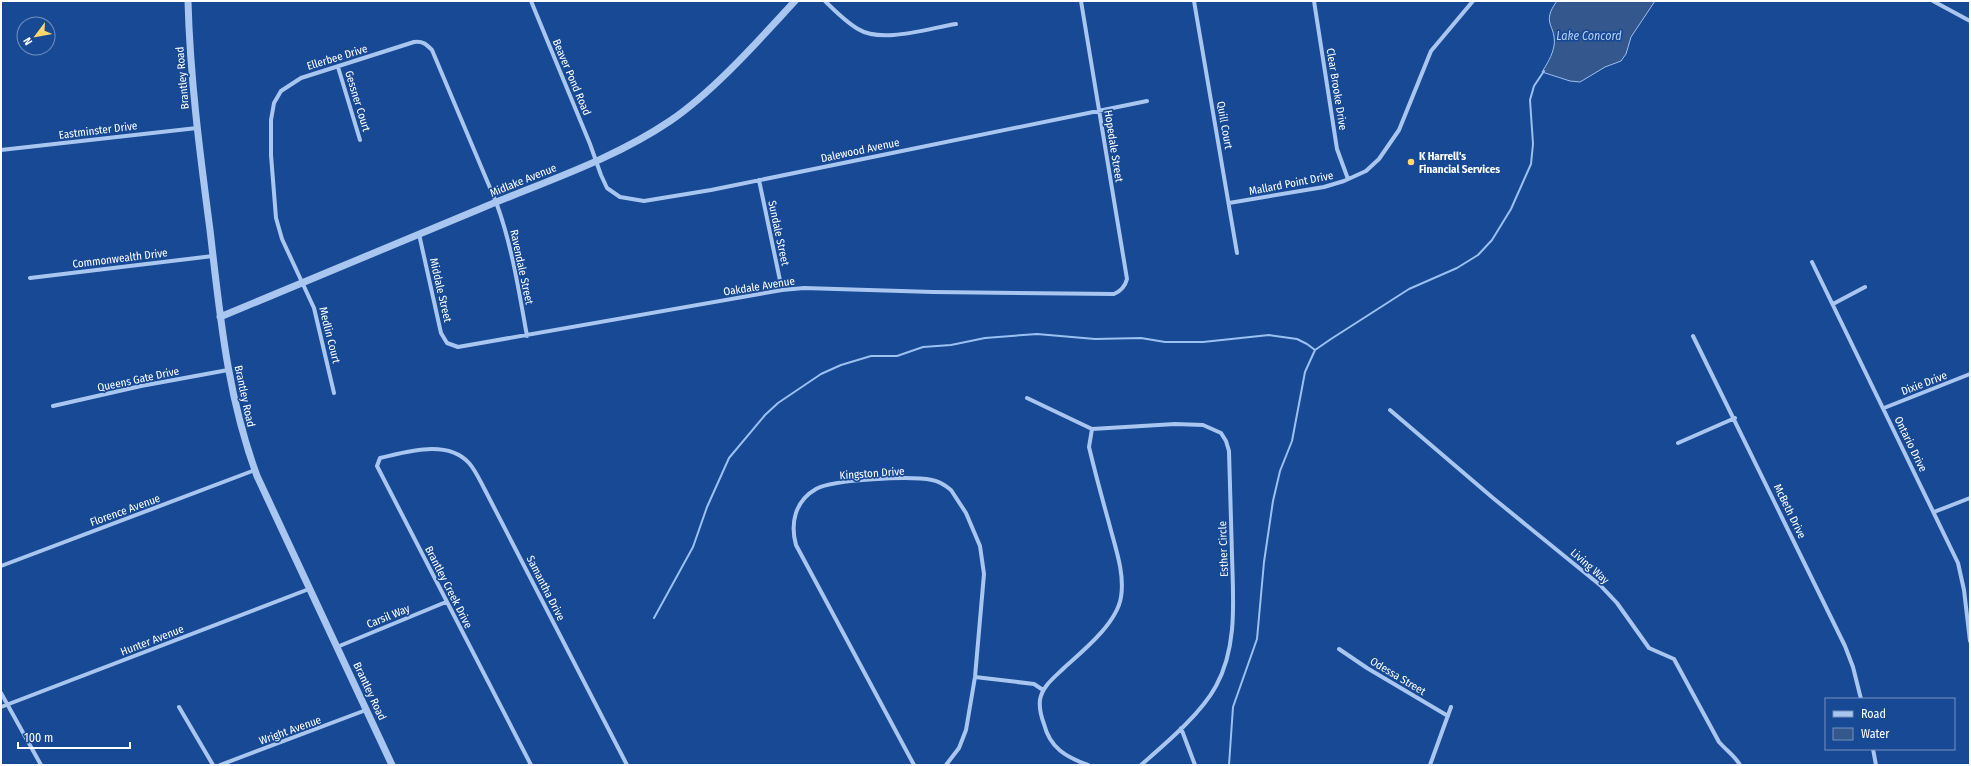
<svg xmlns="http://www.w3.org/2000/svg" width="1971" height="766" font-family="'Fira Sans Condensed',sans-serif">
<style>
.water{fill:#34578e;stroke:#9bc0f2}
.lines{fill:none;stroke-linecap:round;stroke-linejoin:round}
.stream{stroke:#9bc0f2;stroke-width:2}
.minor{stroke:#a9c6f0;stroke-width:4}
.tertiary{stroke:#a9c6f0;stroke-width:7}
.poi-dot{fill:#ffd968;stroke:#184994;stroke-width:1.5}
.labels{text-anchor:middle;stroke-width:3.5;stroke-linejoin:round;paint-order:stroke}
.street-label{font-size:11px;fill:#fff;stroke:#184994}
.poi-label{font-size:11px;font-weight:bold;fill:#fff;stroke:#184994;text-anchor:start}
.water-label{font-size:12px;font-style:italic;fill:#b5d0f7;stroke:#184994}
</style>
<rect width="100%" height="100%" fill="#184994"/>
<path class="water" d="M1557,1H1655L1631,37L1626,54L1621,61L1605,67L1580,82L1570,81L1542,72C1547,64 1552,56 1554,46C1557,25 1540,24 1557,1Z"/>
<g class="lines">
<path class="stream" d="M654,618L693,547L707,507L729,458L765,415L778,403L821,374L841,365L871,356H897L923,347L951,345L985,338L1037,334L1095,339L1141,338L1165,342H1203L1269,335L1297,339L1307,344L1315,350
M1229,765L1233,707L1257,639L1264,562L1273,501L1280,471L1292,441L1305,372L1315,350L1331,339L1409,289L1457,268L1478,255L1492,240L1511,209L1531,164L1533,144L1530,100L1534,86L1544,71"/>
<path class="minor" d="M531,1L590,144L601,175L607,188L620,197L644,201L711,190L1147,101
M825,1C835,11 846,22 858,29C882,44 929,28 956,24
M1194,1L1237,253
M1314,1L1337,149L1348,179
M1933,1L1970,21
M338,67L360,140
M1,150L197,128
M759,180L782,290
M1229,203L1324,187L1344,181L1366,171L1379,159L1399,130L1431,51L1473,1
M419,234L441,333L447,343L458,347L782,290L804,288L933,292L1114,294C1121,291 1125,287 1127,279L1081,1
M1812,262L1958,563L1964,590L1970,641
M30,278L213,256
M1833,304L1865,287
M1693,336L1845,646L1853,667L1861,699
M334,393L314,308L282,239L276,218L271,155V120L274,103L281,91L301,78L414,42C423,41 426,44 432,50L496,202C512,245 519,292 527,336
M1027,398L1092,429L1175,424L1203,425L1221,433L1226,441L1229,451C1230,486 1231,520 1232,555C1233,598 1238,646 1216,686C1201,714 1165,744 1141,765
M53,406L141,386L228,370
M1884,408L1970,374
M1390,410L1493,498L1600,585L1617,603L1649,648L1674,659L1719,742C1727,751 1735,756 1740,765
M1678,443L1735,418
M1934,512L1970,498
M1,566L255,470
M337,647L446,602
M1339,649L1367,668L1448,716
M975,677L1034,684L1043,690
M1,693L41,765
M1,707L309,589
M179,707L213,765
M1181,728L1195,765
M1873,749L1876,765
M220,765L366,710
M531,765L377,466L380,458C407,452 447,439 469,463C476,471 480,481 485,490L627,765
M914,765L796,545C790,523 795,501 816,489C834,479 911,476 932,480C939,481 945,485 951,490L966,513L980,546L984,574L975,677L966,730L959,748L946,765
M1088,765C1066,757 1050,748 1044,724C1041,716 1039,708 1040,700C1042,686 1055,677 1065,667C1084,650 1117,623 1121,597C1125,573 1115,547 1109,523C1102,498 1095,472 1089,447L1092,429
M1430,765L1451,707"/>
<path class="tertiary" d="M188,1C190,78 200,154 210,230C220,315 227,395 257,476L392,765
M220,317C308,281 395,244 482,208C546,181 612,160 670,121C714,91 759,40 795,1"/>
</g>
<circle class="poi-dot" cx="1411" cy="162" r="4"/>
<g class="labels">
<g class="street-label">
<text transform="translate(337 57) rotate(-17)" y="4">Ellerbee Drive</text>
<text transform="translate(572 77) rotate(67)" y="4">Beaver Pond Road</text>
<text transform="translate(182 78) rotate(-95)" y="4">Brantley Road</text>
<text transform="translate(1337 89) rotate(81)" y="4">Clear Brooke Drive</text>
<text transform="translate(358 101) rotate(73)" y="4">Gessner Court</text>
<text transform="translate(1225 125) rotate(80)" y="4">Quill Court</text>
<text transform="translate(98 130) rotate(-7)" y="4">Eastminster Drive</text>
<text transform="translate(1114 146) rotate(81)" y="4">Hopedale Street</text>
<text transform="translate(860 150) rotate(-12)" y="4">Dalewood Avenue</text>
<text transform="translate(523 180) rotate(-22)" y="4">Midlake Avenue</text>
<text transform="translate(1291 183) rotate(-11)" y="4">Mallard Point Drive</text>
<text transform="translate(779 233) rotate(78)" y="4">Sundale Street</text>
<text transform="translate(120 258) rotate(-7)" y="4">Commonwealth Drive</text>
<text transform="translate(522 267) rotate(78)" y="4">Ravendale Street</text>
<text transform="translate(759 286) rotate(-9)" y="4">Oakdale Avenue</text>
<text transform="translate(441 290) rotate(77)" y="4">Middale Street</text>
<text transform="translate(330 335) rotate(76)" y="4">Medlin Court</text>
<text transform="translate(138 379) rotate(-12)" y="4">Queens Gate Drive</text>
<text transform="translate(1924 383) rotate(-21)" y="4">Dixie Drive</text>
<text transform="translate(245 396) rotate(78)" y="4">Brantley Road</text>
<text transform="translate(1911 444) rotate(64)" y="4">Ontario Drive</text>
<text transform="translate(872 473) rotate(-4)" y="4">Kingston Drive</text>
<text transform="translate(125 510) rotate(-20)" y="4">Florence Avenue</text>
<text transform="translate(1790 511) rotate(64)" y="4">McBeth Drive</text>
<text transform="translate(1223 549) rotate(-92)" y="4">Esther Circle</text>
<text transform="translate(1590 566) rotate(41)" y="4">Living Way</text>
<text transform="translate(449 587) rotate(63)" y="4">Brantley Creek Drive</text>
<text transform="translate(546 588) rotate(63)" y="4">Samantha Drive</text>
<text transform="translate(388 616) rotate(-22)" y="4">Carsil Way</text>
<text transform="translate(152 640) rotate(-21)" y="4">Hunter Avenue</text>
<text transform="translate(1398 676) rotate(31)" y="4">Odessa Street</text>
<text transform="translate(370 691) rotate(65)" y="4">Brantley Road</text>
<text transform="translate(290 730) rotate(-20)" y="4">Wright Avenue</text>
</g>
<g class="poi-label">
<text x="1419" y="160">K Harrell's<tspan x="1419" dy="13">Financial Services</tspan></text>
</g>
<g class="water-label">
<text x="1589" y="40">Lake Concord</text>
</g>
</g>
<rect width="1971" height="766" fill="none" stroke="#ffffff" stroke-width="4"/>
<rect x="1825" y="698" width="130" height="52" fill="#184994" stroke="#7492bf"/>
<rect x="1833" y="711" width="20" height="6" fill="#a9c6f0" stroke="#7492bf"/>
<text x="1861" y="718" font-size="12" fill="#ffffff">Road</text>
<rect x="1833" y="728" width="20" height="12" fill="#34578e" stroke="#7492bf"/>
<text x="1861" y="738" font-size="12" fill="#ffffff">Water</text>
<g transform="translate(36 36) rotate(238)"><circle r="19" fill="#184994" stroke="#7492bf"/>
<path d="M0-3L7 15L0 10L-7 15Z" fill="#ffd968"/>
<text y="-6" font-size="11" font-weight="bold" text-anchor="middle" fill="#ffffff">N</text>
</g>
<path d="M18 742v6h112v-6" fill="none" stroke="#ffffff" stroke-width="2"/>
<text x="24" y="742" font-size="12" fill="#ffffff" stroke="#184994" stroke-width="3" paint-order="stroke">100 m</text>
</svg>
